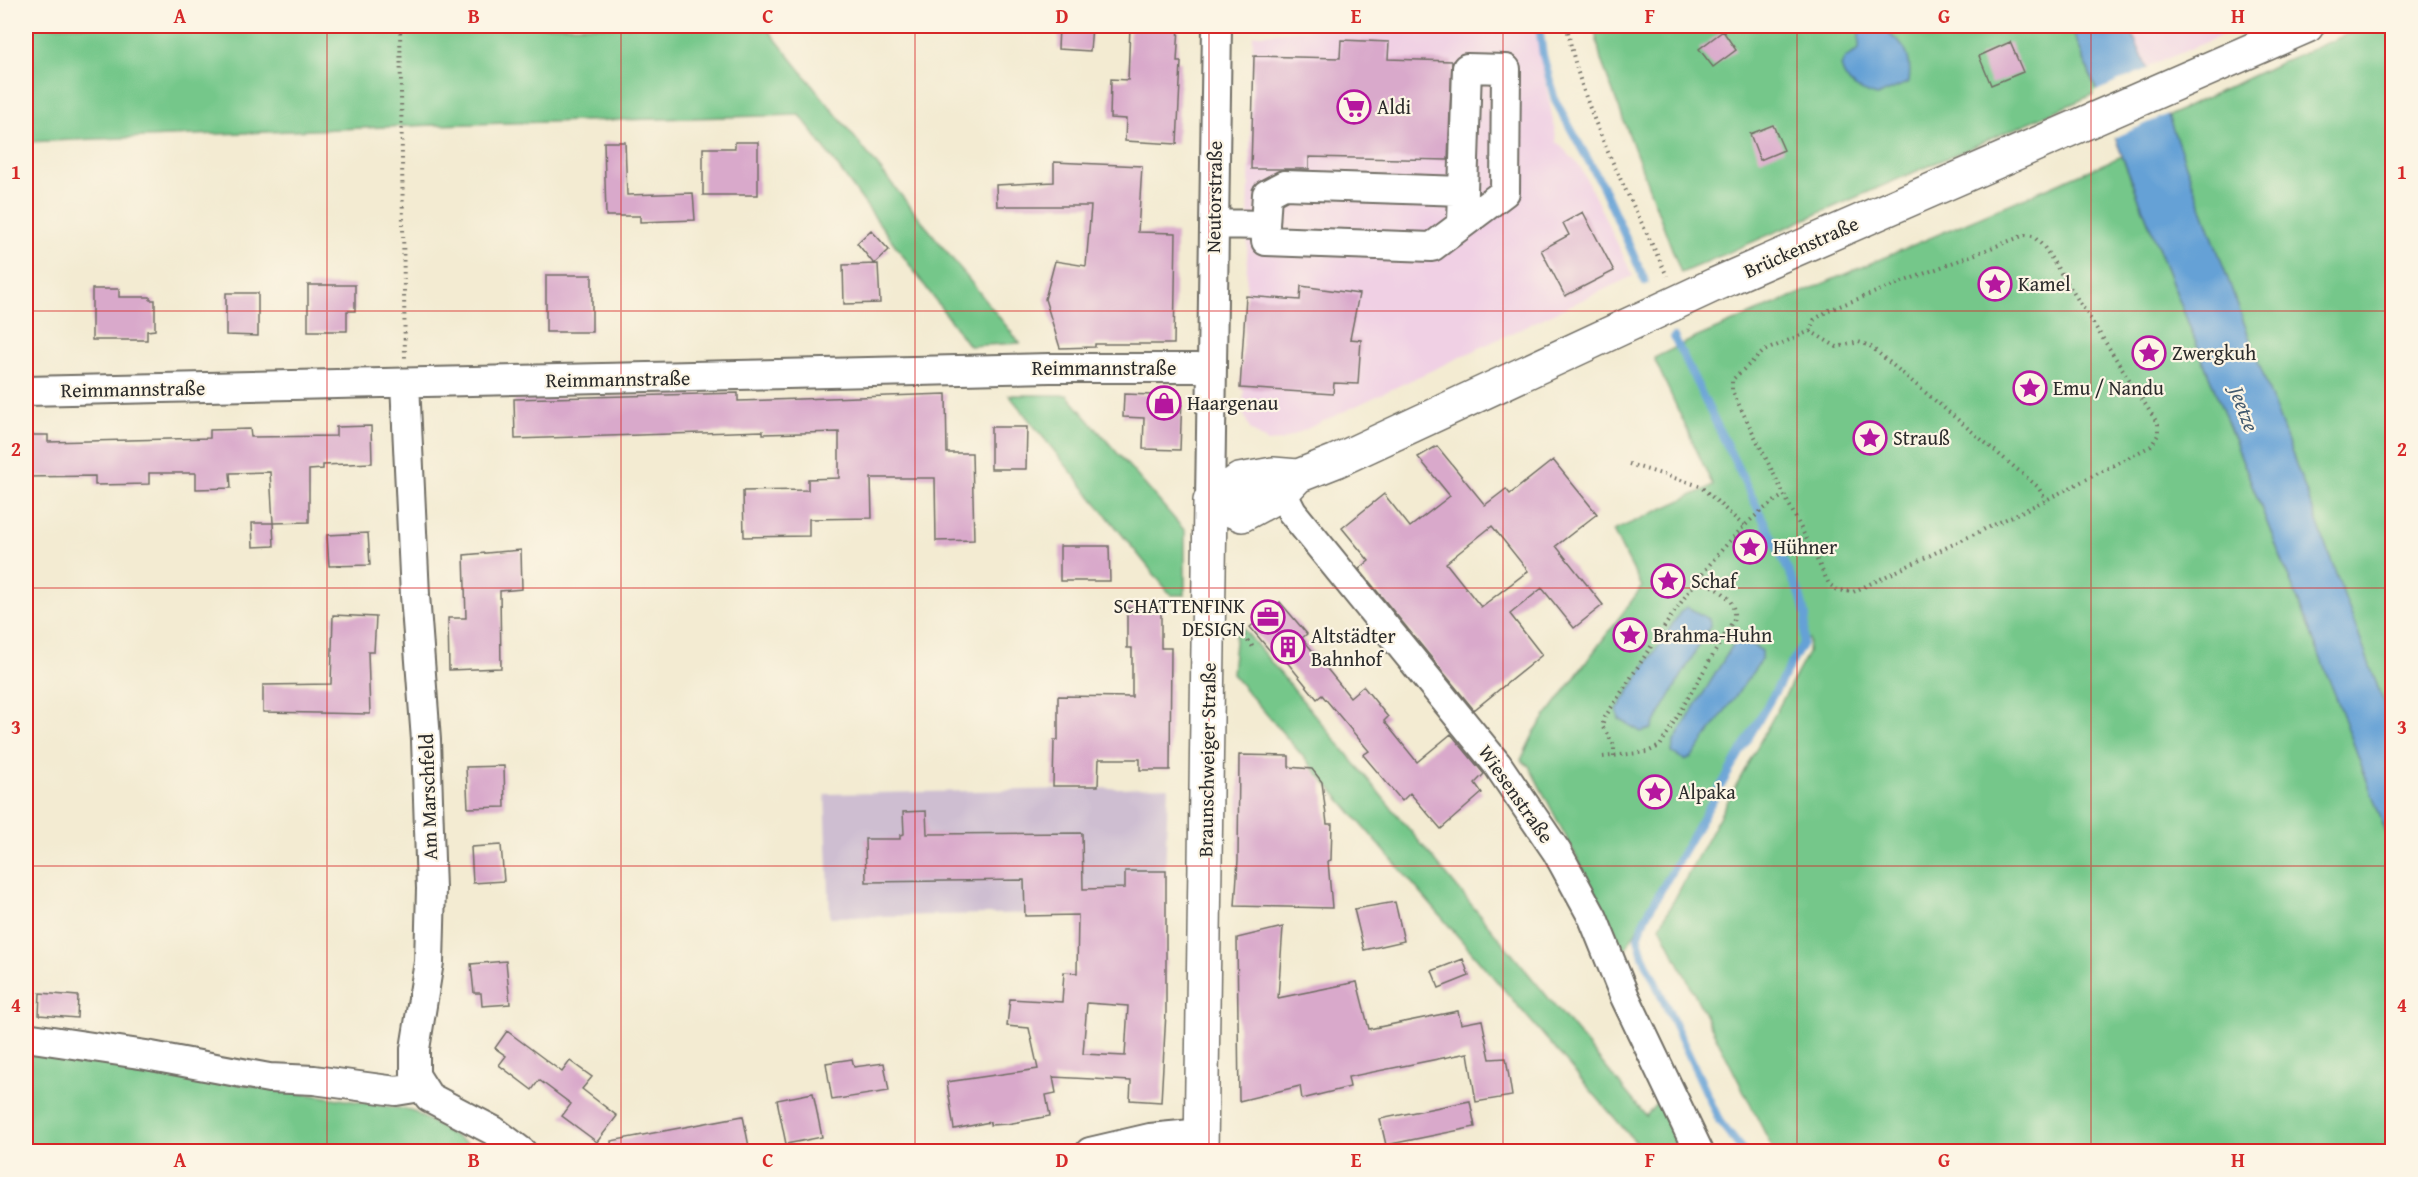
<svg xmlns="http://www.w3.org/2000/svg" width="2418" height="1177" font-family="'Gentium Book Plus',serif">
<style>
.built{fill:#f0d0e4}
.industrial{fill:#cebed1}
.green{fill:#74c78a;stroke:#50795a;stroke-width:1.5}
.water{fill:#65a1d6;stroke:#486680;stroke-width:1.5}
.pier{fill:#f3ebd2}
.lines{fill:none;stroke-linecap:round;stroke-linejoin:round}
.stream{stroke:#65a1d6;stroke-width:8}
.building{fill:#d9a9cb;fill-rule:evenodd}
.minor-casing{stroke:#716e65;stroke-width:32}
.major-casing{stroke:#716e65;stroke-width:36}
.path{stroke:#716e65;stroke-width:4;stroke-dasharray:1.5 4.5;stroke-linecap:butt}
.minor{stroke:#fff;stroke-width:28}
.major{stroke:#fff;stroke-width:33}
.grid{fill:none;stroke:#d62828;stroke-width:1.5;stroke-opacity:0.55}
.labels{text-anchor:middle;stroke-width:4.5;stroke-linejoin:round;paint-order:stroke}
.poi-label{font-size:20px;fill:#2b2b2b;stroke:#fcf5e5;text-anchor:start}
.street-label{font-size:20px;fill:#2b2b2b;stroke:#fcf5e5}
.water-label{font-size:21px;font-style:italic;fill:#425a6f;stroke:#fcf5e5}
.neatline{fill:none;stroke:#d62828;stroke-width:2}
.grid-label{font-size:20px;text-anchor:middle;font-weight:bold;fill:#d62828}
</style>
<rect width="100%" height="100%" fill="#fcf5e5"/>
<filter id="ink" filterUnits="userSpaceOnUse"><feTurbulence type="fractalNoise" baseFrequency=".0167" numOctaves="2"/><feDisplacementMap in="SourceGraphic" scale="12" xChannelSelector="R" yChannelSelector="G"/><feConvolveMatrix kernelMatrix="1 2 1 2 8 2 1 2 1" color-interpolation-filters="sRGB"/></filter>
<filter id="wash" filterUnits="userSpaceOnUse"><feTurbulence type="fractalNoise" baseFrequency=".008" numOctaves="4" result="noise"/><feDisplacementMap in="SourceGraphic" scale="24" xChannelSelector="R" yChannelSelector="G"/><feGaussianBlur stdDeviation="1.35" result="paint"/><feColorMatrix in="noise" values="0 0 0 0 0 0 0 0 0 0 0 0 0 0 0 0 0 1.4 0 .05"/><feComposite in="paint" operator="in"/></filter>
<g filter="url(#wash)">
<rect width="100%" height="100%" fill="#f3ebd2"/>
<path class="built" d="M1341,26H1535L1557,142L1580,166L1633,276L1281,441L1267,442L1250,429L1243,413L1253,35Z
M2129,26H2244L2145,68Z"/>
<path class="industrial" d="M1168,787L1164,911L830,917L825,794Z"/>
<path class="green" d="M26,26H765L1020,343L969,346L800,115L433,125L26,142Z
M1594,26H2071L2097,93L1681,273L1601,60Z
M2367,26H2392V726L2168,116L2286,60Z
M2122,156L2342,712L2392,849V1151H1774L1660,926L1808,653L1809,639L1802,642L1625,950L1529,766L1521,760L1535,731L1642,587L1613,531L1713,486L1654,358L1693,339Z
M1009,395H1067L1185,531V595H1171Z
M1237,621L1646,1116L1661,1098L1690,1151H1643L1232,674Z
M26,1051L411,1110L480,1151H26Z"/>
<path class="water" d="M2071,26H2129L2168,116L2392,726V849L2342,712Z
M1878,27C1902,41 1913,52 1909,82L1877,96C1859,90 1846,86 1841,66L1845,58L1859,50V33L1865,29Z
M1687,607L1709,619L1710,626L1651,729L1641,732L1619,719L1617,710L1681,611Z
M1743,639L1762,651V659L1692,757L1685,760L1672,753L1673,743L1734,643Z"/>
<path class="pier" d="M2149,68L2170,113L2112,139L2094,92Z"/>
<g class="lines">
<path class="stream" d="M1539,26L1543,55L1555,100L1603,187L1645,281
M1674,337L1800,595L1806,617L1803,643L1645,918L1638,938L1643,956L1720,1122L1744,1152"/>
</g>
<g id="blocks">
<path class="building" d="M1059,26H1092L1090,51L1058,49Z
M1130,26H1179L1177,62H1181L1177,144L1125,141L1126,119L1110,118L1111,79L1128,80Z
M1723,31L1736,50L1713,67L1699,49Z
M1341,40L1389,42L1388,59L1452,61L1448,160L1309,157V169H1251L1254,56L1340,58Z
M2010,42L2023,72L1991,85L1979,56Z
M1773,125L1784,150L1760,160L1750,134Z
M604,142H625L627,195L693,193L695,220L640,222V216H606Z
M735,142H758V195H703V148H735Z
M1054,162L1142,166L1138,232L1176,233L1174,344H1095V347L1060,348L1045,299L1055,261L1086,266L1091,206H997L996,185L1054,182Z
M1583,212L1614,271L1565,296L1541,250L1569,235L1563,223Z
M871,230L889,250L874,264L857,243Z
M878,264L880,303L844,304L843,265Z
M546,275H592V332H546Z
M308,285H355V311H347V331H308Z
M1301,286L1359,294L1350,339L1361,340L1358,384L1334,383L1333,394L1240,388L1246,296L1300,300Z
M92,289H119V297H150V300H155V330L147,331V340H92Z
M226,293H258V336L226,335Z
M738,393V401L946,394L947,453H972L974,540L936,541L935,478H871L872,518L809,519V536L744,537L743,491L808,490V479L839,478V432L763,434V431L515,439L514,399Z
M1124,394L1182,396L1180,450L1143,449L1144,418L1123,417Z
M371,426L372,463L323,465V469L309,470V522L273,523L270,472L230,473L231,488L196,489V473H149V484L95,485V476L26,477V435H48V442L210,438V430L250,429L251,437L336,436V427Z
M991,427H1027L1026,469H991Z
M1437,446L1485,505L1506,489L1510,494L1553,460L1597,514L1556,546L1603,605L1574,628L1542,588L1510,614L1542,655L1474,710L1359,569L1369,561L1342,528L1384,494L1410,527L1450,496L1418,457ZM1492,526L1528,571L1481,607L1446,563Z
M252,523H273L274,546L253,547Z
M368,533L370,565L329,566L327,535Z
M1060,546H1109L1110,581H1060Z
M521,550L522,589L500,591L501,668L449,670L448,618H466L464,555Z
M1280,602L1307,634L1302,638L1350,697L1363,686L1388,717L1384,721L1417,762L1451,734L1484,774L1475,783L1482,793L1441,829L1410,793L1402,801L1363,755L1369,751L1322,695L1317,699L1282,656L1277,659L1250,627Z
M1127,608H1161V648H1171L1170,770H1140V759H1099L1098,786H1053L1054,740H1058V696L1132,697V648H1127Z
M333,615L376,617L374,652H368L370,714L263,712V685L331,684Z
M1239,755L1289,756V767L1312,769L1322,782L1327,824H1332L1331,860L1328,861L1332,908L1235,906L1238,860Z
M504,766L505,807L468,808L466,767Z
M926,811L927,834L1082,833L1083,889L1125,888V871H1166V1012L1161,1102L1130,1100L1131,1081L1053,1077L1056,1093L1046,1095L1050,1116L1007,1124L990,1125V1122L954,1129L947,1082L1038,1069L1029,1028L1007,1026L1010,999L1062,1002L1064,972L1077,973L1078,915L1025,916L1024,880L866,882L865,839H900V835L904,834L903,812ZM1087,1003L1128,1006L1125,1056L1083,1054Z
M501,845L504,881L473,883L471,847Z
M1395,902L1404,941L1364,950L1354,909Z
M1283,927L1278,998L1357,982L1369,1029L1458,1011L1461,1024L1482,1020L1490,1059L1506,1058L1512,1096L1476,1102L1468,1053L1348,1077L1350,1087L1302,1099L1300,1086L1239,1101L1237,938Z
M1463,959L1469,976L1439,988L1432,971Z
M506,961L510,1004L482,1006L481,993H474L471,964Z
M40,993L78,996L77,1018L39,1015Z
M507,1031L562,1072L570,1061L592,1077L582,1089L617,1116L597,1142L562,1116L571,1104L539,1080L532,1090L499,1065L506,1056L495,1048Z
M852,1059L854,1067L884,1063L889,1091L832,1100L826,1063Z
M813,1093L822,1137L786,1144L777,1100Z
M1470,1101L1475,1127L1386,1145L1380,1119Z
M743,1116L750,1152H612L611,1141Z"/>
</g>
</g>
<g filter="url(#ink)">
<use href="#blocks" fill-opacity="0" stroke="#716e65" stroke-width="1.5"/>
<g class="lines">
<g class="minor-casing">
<path id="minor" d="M1214,224L1265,225L1266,241L1432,247L1505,192L1506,69L1467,68L1462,222
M1265,225L1267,194L1284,185L1463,191
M405,383L415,595L426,740L431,889L429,962L415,1049V1075L429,1097L494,1131L522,1152
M26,391L1050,368H1211
M1273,475L1292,512L1497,764L1557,852L1593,918L1625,997L1699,1152
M1210,501L1217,26
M26,1037L146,1055L269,1078L314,1080L396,1091L421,1087
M1090,1152L1150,1138L1202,1133"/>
</g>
<g class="major-casing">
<path id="major" d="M1210,501L1239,480L1273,474L1298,476L1336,461L1714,285L2307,26
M1210,501L1242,515L1281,494L1298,476
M1201,1152L1210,501"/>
</g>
<path class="path" d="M400,26L405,358
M1567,26C1582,114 1630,195 1667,276
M2335,31L2347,26
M2025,235L2033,236L2044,247L2158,424V435L2151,446L2046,500L1853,592L1837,590L1829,584L1732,391V380L1764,351L1810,331L1814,320L1829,310Z
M1810,331L1837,347L1859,342L1870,346L2038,487L2046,500
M1629,464L1700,486L1745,527
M1236,627L1253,647
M1614,756V745L1602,726L1605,717C1649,652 1716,534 1783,496
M1603,757L1647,752L1660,746L1734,619C1736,596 1718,590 1700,578"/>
<use href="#minor" class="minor"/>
<use href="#major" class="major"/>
</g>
</g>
<path class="grid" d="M327,26V1152M621,26V1152M915,26V1152M1209,26V1152M1503,26V1152M1797,26V1152M2091,26V1152M26,311H2392M26,588H2392M26,866H2392"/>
<defs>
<g id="supermarket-ring" transform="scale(1.725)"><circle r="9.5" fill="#fcf5e5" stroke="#b5179e" stroke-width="1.5"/><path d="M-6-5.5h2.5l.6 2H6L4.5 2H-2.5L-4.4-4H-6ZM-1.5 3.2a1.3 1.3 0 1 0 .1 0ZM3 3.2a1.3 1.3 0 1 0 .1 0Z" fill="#b5179e"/></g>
<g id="sight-ring" transform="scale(1.725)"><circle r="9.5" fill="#fcf5e5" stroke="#b5179e" stroke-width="1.5"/><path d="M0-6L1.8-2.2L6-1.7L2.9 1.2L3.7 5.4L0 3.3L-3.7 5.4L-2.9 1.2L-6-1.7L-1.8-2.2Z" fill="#b5179e"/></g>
<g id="shop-ring" transform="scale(1.725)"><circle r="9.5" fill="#fcf5e5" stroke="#b5179e" stroke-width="1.5"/><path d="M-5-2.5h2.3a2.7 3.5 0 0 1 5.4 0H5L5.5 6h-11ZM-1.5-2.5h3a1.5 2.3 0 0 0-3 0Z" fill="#b5179e"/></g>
<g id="office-ring" transform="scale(1.725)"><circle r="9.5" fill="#fcf5e5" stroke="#b5179e" stroke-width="1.5"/><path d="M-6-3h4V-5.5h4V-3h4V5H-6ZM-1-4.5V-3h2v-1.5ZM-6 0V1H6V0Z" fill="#b5179e"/></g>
<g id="building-ring" transform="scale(1.725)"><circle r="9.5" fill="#fcf5e5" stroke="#b5179e" stroke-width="1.5"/><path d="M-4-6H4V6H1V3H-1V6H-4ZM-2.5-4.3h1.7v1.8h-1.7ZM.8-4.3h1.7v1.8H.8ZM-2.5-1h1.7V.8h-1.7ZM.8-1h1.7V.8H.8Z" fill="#b5179e"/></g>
</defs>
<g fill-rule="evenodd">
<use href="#supermarket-ring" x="1354" y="107"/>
<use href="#sight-ring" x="1995" y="284"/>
<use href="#sight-ring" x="2149" y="353"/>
<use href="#sight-ring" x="2030" y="388"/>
<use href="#shop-ring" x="1164" y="403"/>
<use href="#sight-ring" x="1870" y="438"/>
<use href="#sight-ring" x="1750" y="547"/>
<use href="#sight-ring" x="1668" y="581"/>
<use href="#office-ring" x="1268" y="617"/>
<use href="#sight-ring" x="1630" y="635"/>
<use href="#building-ring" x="1288" y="647"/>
<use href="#sight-ring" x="1655" y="792"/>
</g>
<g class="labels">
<g class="poi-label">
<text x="1377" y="114">Aldi</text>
<text x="2018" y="291">Kamel</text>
<text x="2172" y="360">Zwergkuh</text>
<text x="2053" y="395">Emu / Nandu</text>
<text x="1187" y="410">Haargenau</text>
<text x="1893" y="445">Strauß</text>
<text x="1773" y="554">Hühner</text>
<text x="1691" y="588">Schaf</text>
<text x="1245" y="613" text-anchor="end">SCHATTENFINK<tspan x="1245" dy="23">DESIGN</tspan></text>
<text x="1653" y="642">Brahma-Huhn</text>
<text x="1311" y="643">Altstädter<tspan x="1311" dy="23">Bahnhof</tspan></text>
<text x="1678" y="799">Alpaka</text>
</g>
<g class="street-label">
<text transform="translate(1214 197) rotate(-89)" y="7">Neutorstraße</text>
<text transform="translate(1801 247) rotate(-24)" y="7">Brückenstraße</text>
<text x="1104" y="375">Reimmannstraße</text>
<text transform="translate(618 379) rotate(-1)" y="7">Reimmannstraße</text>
<text transform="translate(133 389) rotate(-1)" y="7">Reimmannstraße</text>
<text transform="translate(1207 760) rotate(-89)" y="7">Braunschweiger Straße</text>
<text transform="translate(1516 794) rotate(55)" y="7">Wiesenstraße</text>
<text transform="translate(428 797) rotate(-92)" y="7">Am Marschfeld</text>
</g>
<g class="water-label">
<text transform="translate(2244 409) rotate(69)" y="7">Jeetze</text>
</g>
</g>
<rect width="2418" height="1177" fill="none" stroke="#fcf5e5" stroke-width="66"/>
<rect x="33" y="33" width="2352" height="1111" class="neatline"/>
<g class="grid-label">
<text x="180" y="23">A</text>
<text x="474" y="23">B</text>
<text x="768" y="23">C</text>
<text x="1062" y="23">D</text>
<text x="1356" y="23">E</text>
<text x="1650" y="23">F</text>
<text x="1944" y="23">G</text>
<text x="2238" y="23">H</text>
<text x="16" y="179">1</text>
<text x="2402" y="179">1</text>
<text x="16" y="456">2</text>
<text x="2402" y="456">2</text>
<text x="16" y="734">3</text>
<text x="2402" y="734">3</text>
<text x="16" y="1012">4</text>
<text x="2402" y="1012">4</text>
<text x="180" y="1167">A</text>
<text x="474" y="1167">B</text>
<text x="768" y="1167">C</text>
<text x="1062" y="1167">D</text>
<text x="1356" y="1167">E</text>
<text x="1650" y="1167">F</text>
<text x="1944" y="1167">G</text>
<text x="2238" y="1167">H</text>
</g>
</svg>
